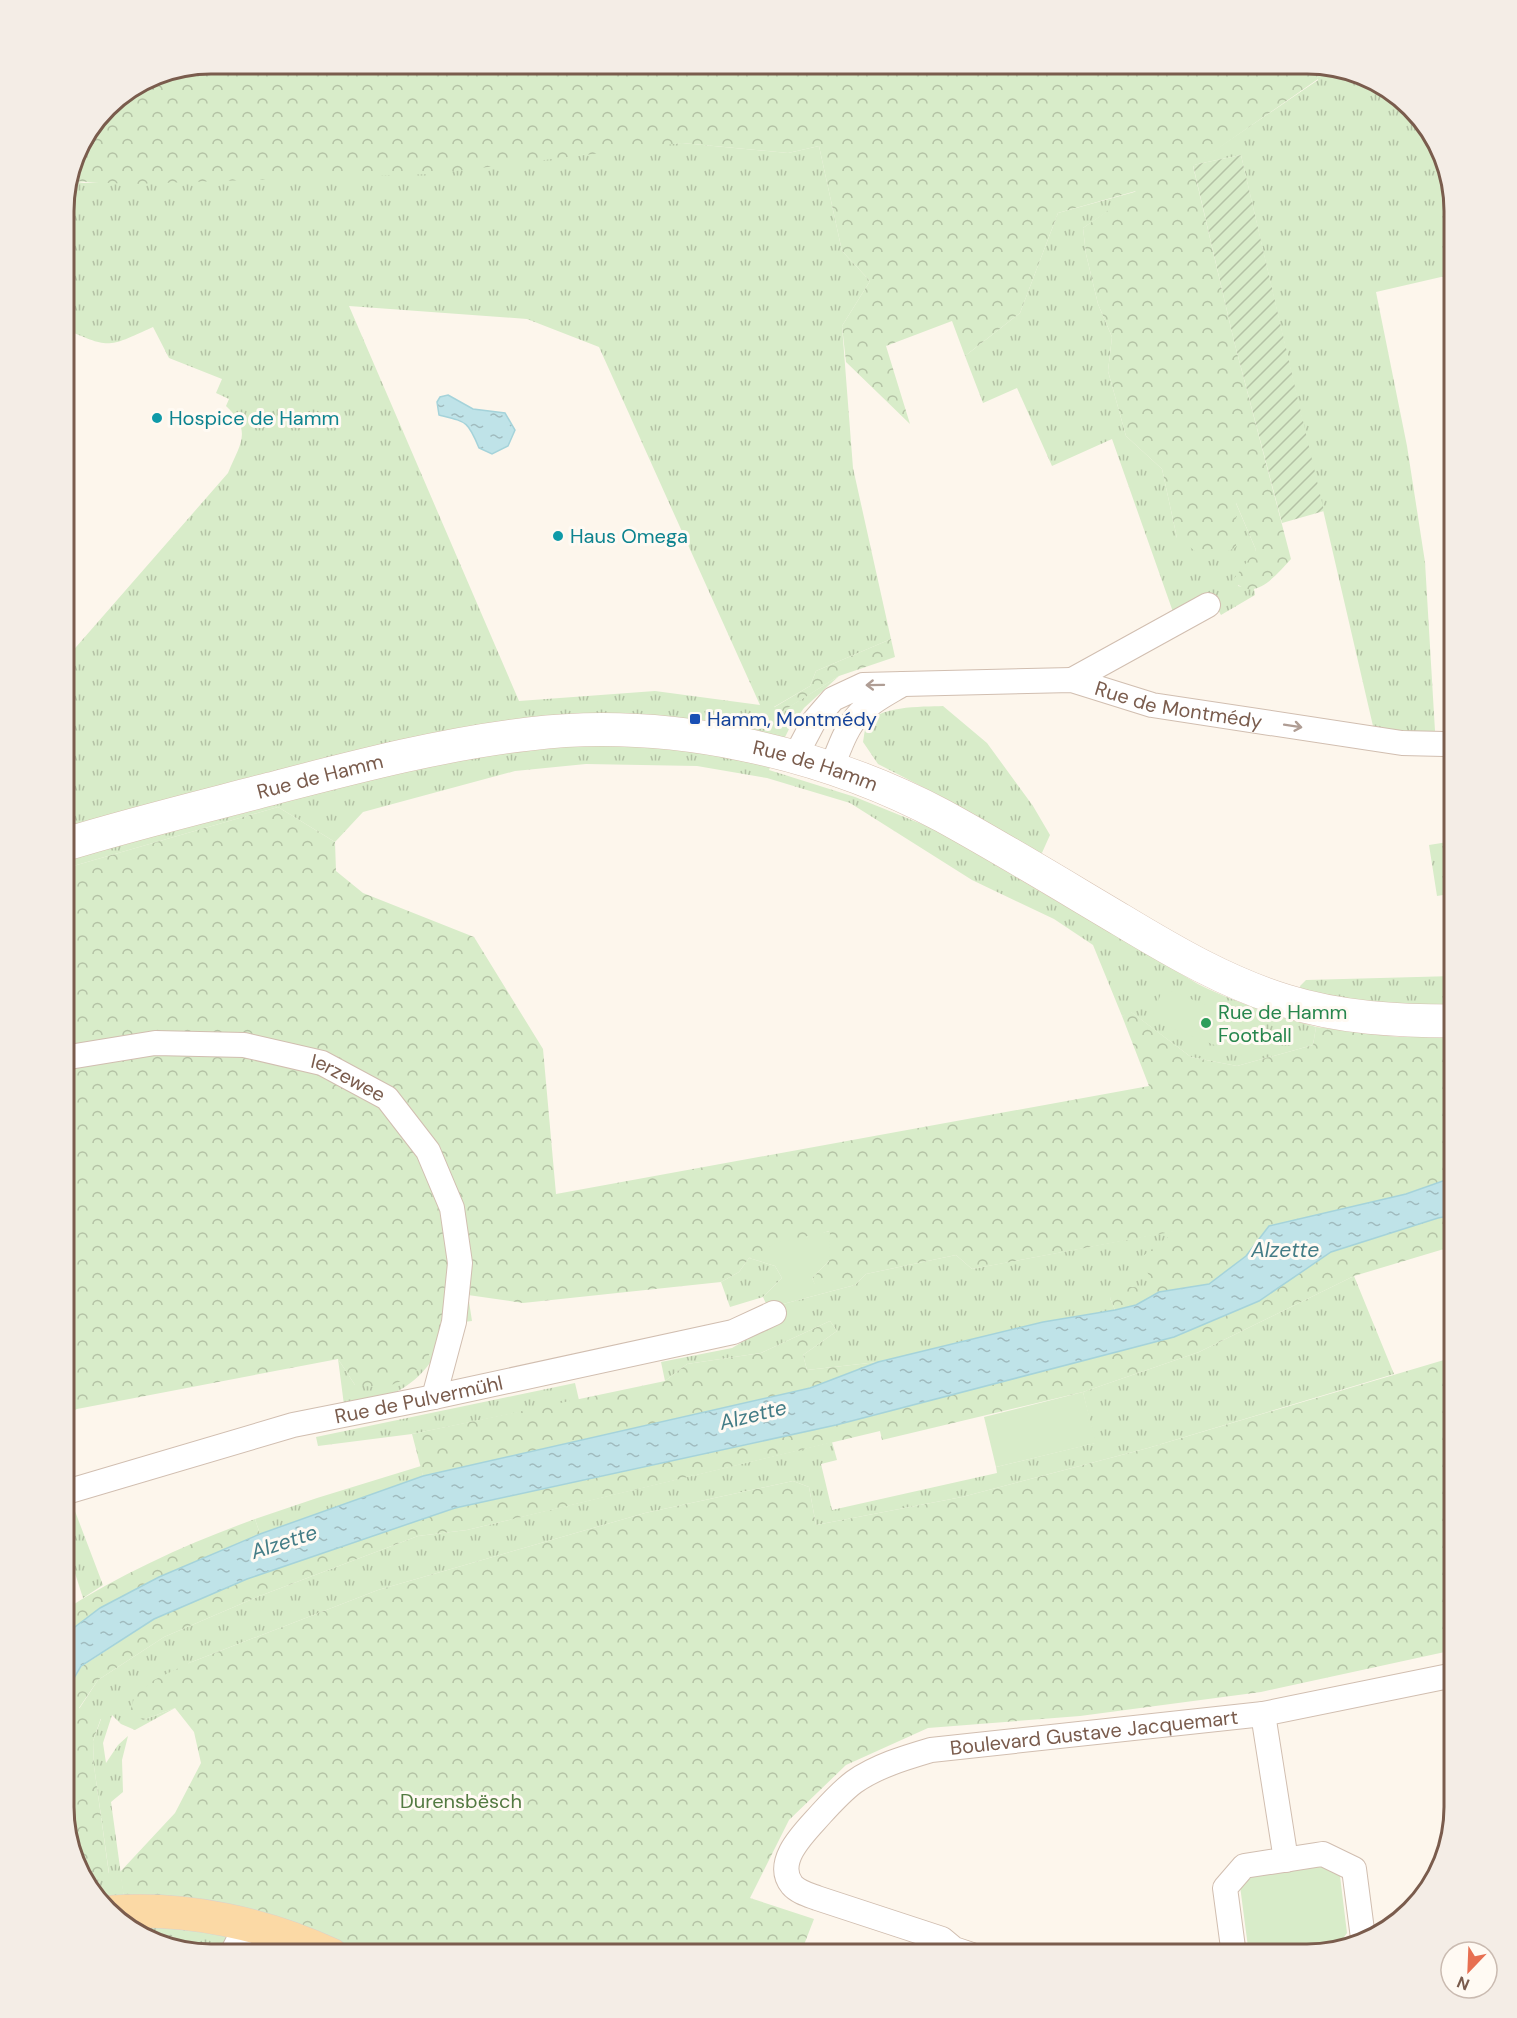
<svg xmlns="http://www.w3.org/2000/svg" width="1517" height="2018" font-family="'DM Sans',sans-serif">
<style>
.grass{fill:url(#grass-tufts);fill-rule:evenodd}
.forest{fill:url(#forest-crowns)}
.park{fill:#d8ecc9}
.garden{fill:url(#garden-furrows)}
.water{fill:url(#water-ripples);stroke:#a5d3da;stroke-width:1.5}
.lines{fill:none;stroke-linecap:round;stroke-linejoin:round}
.street-casing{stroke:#d1beb0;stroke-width:26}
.secondary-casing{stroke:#d6c0b0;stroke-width:34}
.primary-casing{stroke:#dad1cd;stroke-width:34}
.street{stroke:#fff;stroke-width:24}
.secondary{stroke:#fff;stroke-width:33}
.primary{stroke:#fbd9a5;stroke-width:33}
.oneway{stroke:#af9d94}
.culture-dot{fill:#0f9aa8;stroke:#fffaf3;stroke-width:2}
.transit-dot{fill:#1a4fb4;stroke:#fffaf3;stroke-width:2}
.leisure-dot{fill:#2e9e5b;stroke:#fffaf3;stroke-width:2}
.labels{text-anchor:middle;stroke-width:6;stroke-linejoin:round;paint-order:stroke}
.culture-label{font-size:20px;fill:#0d838f;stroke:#fffaf3;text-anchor:start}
.street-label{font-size:20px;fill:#7a5c4d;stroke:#fffaf3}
.transit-label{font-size:20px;fill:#164399;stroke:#fffaf3;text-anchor:start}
.leisure-label{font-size:20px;fill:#27864d;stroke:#fffaf3;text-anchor:start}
.park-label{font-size:20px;fill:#537a41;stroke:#fffaf3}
.water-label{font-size:21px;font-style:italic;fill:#437c86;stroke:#fffaf3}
.rim{fill:none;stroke:#7a5c4d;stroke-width:3}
</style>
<defs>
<pattern id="grass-tufts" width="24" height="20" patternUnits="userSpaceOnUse" patternTransform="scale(1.5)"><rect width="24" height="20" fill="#d8ecc9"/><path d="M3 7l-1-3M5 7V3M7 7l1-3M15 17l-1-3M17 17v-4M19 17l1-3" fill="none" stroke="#b4c2a5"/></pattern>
<pattern id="forest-crowns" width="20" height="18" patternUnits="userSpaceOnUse" patternTransform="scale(1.5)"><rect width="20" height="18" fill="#d8ecc9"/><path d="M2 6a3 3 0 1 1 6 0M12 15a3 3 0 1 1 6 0" fill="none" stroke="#b4c2a5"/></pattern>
<pattern id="garden-furrows" width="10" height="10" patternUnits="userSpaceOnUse" patternTransform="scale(1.5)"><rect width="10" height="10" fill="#d8ecc9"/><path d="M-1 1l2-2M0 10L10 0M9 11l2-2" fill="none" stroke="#b4c2a5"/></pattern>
<pattern id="water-ripples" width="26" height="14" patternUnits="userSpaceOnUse" patternTransform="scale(1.5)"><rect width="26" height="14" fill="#bfe3e8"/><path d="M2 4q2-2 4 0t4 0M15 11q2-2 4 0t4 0" fill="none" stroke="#a0bbbe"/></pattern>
</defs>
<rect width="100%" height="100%" fill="#fdf6ec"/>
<path class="grass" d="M1315,63L1381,83L1428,127L1454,222V274L1376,292L1407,446L1425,562L1435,731H1404L1373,726L1241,155L1193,165L1318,80Z
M682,143L788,153L819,146L842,251L870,281L842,326L853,468L891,639L816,671L810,686L774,707L779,713L839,676L804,708L789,729L769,770L855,797L934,829L1198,984C1236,1003 1275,1015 1316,1027L1313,1045L1237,1066L1191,1057L1131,1012L1122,1016L1093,945L1054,919L972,880L850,803L767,778L697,766L586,764L515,771L363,812L335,842L278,807L63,869V662L228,473C240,444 253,431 226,406L229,399L216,393L222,379L169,358L153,327C107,348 110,349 63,328V201L69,181L84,183ZM349,306L527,319L599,347L760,705L655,691L519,701Z
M1138,191L1083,228L1086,254L1098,304L1112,337L1108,371L1126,436L1162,469L1177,538L1235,501L1256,550L1238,586L1254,589L1255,595L1221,615L1208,592L1173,612L1112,439L1052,466L1017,388L983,403L965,356L1020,313L1058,213Z
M943,706L987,743L1033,806L1050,835L1041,855L950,801L878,764L863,742C864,737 864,732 866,727C875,705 922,707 943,706Z
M1454,841V886L1443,895L1437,896L1429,845Z
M1454,976V1009L1404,1010L1301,990L1300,986L1306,980Z
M1178,1230L1158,1288L1110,1298L1115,1310L1043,1322L878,1362L807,1370L803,1355L837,1331L830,1321L761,1353L687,1364L665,1381L661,1362L732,1348L773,1324L768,1308L855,1285L866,1274L956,1255L972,1269Z
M749,1258L775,1266L782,1278L763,1297L730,1307L721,1282L739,1272Z
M460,1263L468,1295L472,1321L454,1323C436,1355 423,1383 386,1396C373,1401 358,1402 344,1405L338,1359L355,1385Z
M1354,1276L1394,1374L1148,1448L962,1497L816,1525L809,1487L793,1481L645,1513L378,1590L189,1663L143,1720L175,1708L135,1730L121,1724L112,1715L103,1743L106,1763L118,1745L128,1736L122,1760L123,1792L111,1802L126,1911L189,1914L289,1955H210L183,1948L171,1934H135L88,1889L86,1885L109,1873L94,1766L93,1741L101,1719L79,1709L98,1680L164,1637L257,1597L418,1536L467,1530L832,1442L837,1460L821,1464L832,1510L997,1473L996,1467L1095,1443L1083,1392L1199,1352Z
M575,1383L579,1400L412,1434L318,1446L316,1437Z
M421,1466L423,1476L260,1534L255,1519L317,1498Z
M70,1498L103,1585L83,1598L63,1536V1501Z"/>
<path class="forest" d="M211,63H1315L1318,79L1193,166L1234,341L1291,559C1276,575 1254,604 1233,580L1256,550L1236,503V547L1209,561L1177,538L1162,469L1126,436L1108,371L1112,337L1098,304L1086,254L1083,228L1136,191L1058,213L1020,313L965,356L952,321L886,346L910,424L846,362L842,326L870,281L842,251L819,146L788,153L682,143L432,174L132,184L69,181L78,145L113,100L154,74Z
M1428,127L1454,210V222Z
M891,639L895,657L839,676L778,714L773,708L810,686L816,671Z
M278,807L335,842L336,871L363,893L474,937L543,1049L556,1194L1149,1086L1122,1016L1130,1011L1191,1057L1237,1066L1313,1045L1316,1027L1397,1037H1454V1177L1406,1194L1270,1226L1246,1256L1209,1284L1159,1292L1136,1305L1115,1310L1110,1298L1128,1287L1157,1288L1139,1259L1176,1231L972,1269L956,1255L866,1274L855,1285H815L812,1278L829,1261V1231L749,1258L739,1272L721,1282L523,1303L468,1295L460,1264L429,1355L411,1377L384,1388L355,1385L338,1359L77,1409L63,1416V869Z
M1454,1215V1246L1354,1276L1199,1352L1083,1392L882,1440L880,1431L467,1530L418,1536L257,1597L164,1637L98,1680L79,1708L101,1718L93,1741L94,1766L109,1874L86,1885L63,1808V1697L81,1667L154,1619L247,1579L455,1508L836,1425L1174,1337L1259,1301L1331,1252L1438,1218Z
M830,1321L837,1331L803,1355L807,1370L878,1362L810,1388L423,1476L412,1434L665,1381L687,1364L761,1353Z
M1454,1357V1650L1261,1692L1080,1716L928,1728L846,1765L789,1820L750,1898L814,1919L800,1955H289L302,1943L126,1911L120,1872L175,1813L201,1763L194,1732L175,1708L143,1720L130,1712L135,1695L154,1680L189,1663L378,1590L645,1513L793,1481L809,1487L816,1525L962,1497L1148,1448Z
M255,1519L260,1534L159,1577L100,1608L63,1636V1611C122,1573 189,1543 255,1519Z
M135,1934H171L183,1948L137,1935Z"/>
<path class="park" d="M1163,988L1262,1027L1250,1059L1151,1020Z
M830,1231L829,1261L812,1278L815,1284L855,1285L768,1308L763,1297L782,1278L775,1266L749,1258L776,1243Z
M1083,1392L1096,1443L996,1467L984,1417Z
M1326,1865L1340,1876L1347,1933L1339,1944L1259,1955L1248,1947L1240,1886L1248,1874Z"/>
<path class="garden" d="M1241,155L1324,511L1282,523L1234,341L1193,165Z"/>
<path class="water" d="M448,395L473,409L505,413L515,430L508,446L492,454L479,448C468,421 467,422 439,415L437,402L440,397Z
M1454,1177V1215L1438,1218L1331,1252L1259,1301L1174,1337L836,1425L455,1508L247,1579L154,1619L81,1666L63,1697V1636L100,1608L159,1577L260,1534L423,1476L810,1388L878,1362L1043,1322L1115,1310L1136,1305L1159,1292L1209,1284L1246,1256L1269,1226L1406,1194Z"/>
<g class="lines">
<g class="street-casing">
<g id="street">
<path d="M1072,680L1208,605"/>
<path id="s1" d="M903,684L1072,680L1152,705L1402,743L1444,744L1454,742"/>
<path d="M795,757L814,721L833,699L863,685L903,684C888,693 871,701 859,714C845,729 839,750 831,769"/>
<path id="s2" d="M63,1058L155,1043L244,1045L322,1063L387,1098L428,1151L452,1208L460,1263L454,1322L434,1397"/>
<path id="s3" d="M63,1493L293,1425L434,1397L733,1332L774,1313"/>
<path d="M1263,1714L1286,1860"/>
<path d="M231,1955L247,1924"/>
<path id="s4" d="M972,1955L954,1949L942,1939L817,1898C809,1895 798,1892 792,1885C773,1861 806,1831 821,1814C831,1803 842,1791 854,1782C877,1766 904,1758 931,1750L1263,1714L1454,1675"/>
<path d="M1234,1955L1225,1888L1244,1866L1316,1855L1323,1854L1354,1869L1363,1938"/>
</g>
</g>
<g class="secondary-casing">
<g id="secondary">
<path id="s5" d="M63,845C131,824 201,807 270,789C355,767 442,744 529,734C667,717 821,751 943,816C1003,849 1062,885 1121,920C1174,952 1227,983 1286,1001C1340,1018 1398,1021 1454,1021"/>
</g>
</g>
<g class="primary-casing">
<path id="primary" d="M112,1912C187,1907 264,1923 332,1955"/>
</g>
<use href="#street" class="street"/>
<use href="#secondary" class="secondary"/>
<use href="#primary" class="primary"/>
</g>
<defs><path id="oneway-shaft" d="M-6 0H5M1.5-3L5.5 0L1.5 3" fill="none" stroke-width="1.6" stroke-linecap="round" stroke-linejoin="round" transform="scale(1.5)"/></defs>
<g class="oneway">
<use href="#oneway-shaft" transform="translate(875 685) rotate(179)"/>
<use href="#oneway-shaft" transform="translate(1293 726) rotate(9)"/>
</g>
<g class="culture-dot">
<circle cx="157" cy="418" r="6"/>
<circle cx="558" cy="536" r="6"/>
</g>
<rect class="transit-dot" x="689" y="713" width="12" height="12" rx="3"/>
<circle class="leisure-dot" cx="1206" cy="1023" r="6"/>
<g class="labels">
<g class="culture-label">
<text x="169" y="425">Hospice de Hamm</text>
<text x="570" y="543">Haus Omega</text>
</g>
<g class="street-label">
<text dy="7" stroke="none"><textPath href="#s1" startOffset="279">Rue de Montmédy</textPath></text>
<text dy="7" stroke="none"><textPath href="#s5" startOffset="770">Rue de Hamm</textPath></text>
<text dy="7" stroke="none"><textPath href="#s5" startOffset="266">Rue de Hamm</textPath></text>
<text dy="7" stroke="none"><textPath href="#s2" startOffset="292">Ierzewee</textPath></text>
<text dy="7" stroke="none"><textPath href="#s3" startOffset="368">Rue de Pulvermühl</textPath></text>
<text dy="7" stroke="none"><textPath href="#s4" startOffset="572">Boulevard Gustave Jacquemart</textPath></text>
</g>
<g class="transit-label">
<text x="707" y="726">Hamm, Montmédy</text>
</g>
<g class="leisure-label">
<text x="1218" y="1019">Rue de Hamm<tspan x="1218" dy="23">Football</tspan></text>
</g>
<g class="park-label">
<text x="461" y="1808">Durensbësch</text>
</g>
<g class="water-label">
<text x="1285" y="1257">Alzette</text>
<text transform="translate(753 1415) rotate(-14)" y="7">Alzette</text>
<text transform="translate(284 1542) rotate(-18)" y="7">Alzette</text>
</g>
</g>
<path d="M0 0H1517V2018H0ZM211 74H1307A137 137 0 0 1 1444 211V1807A137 137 0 0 1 1307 1944H211A137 137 0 0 1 74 1807V211A137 137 0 0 1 211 74Z" fill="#f4ede6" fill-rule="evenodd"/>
<path class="rim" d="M211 74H1307A137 137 0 0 1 1444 211V1807A137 137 0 0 1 1307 1944H211A137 137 0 0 1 74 1807V211A137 137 0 0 1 211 74Z"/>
<g transform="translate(1469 1970) rotate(203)"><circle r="28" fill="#fffaf3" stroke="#cabbb1" stroke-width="1.5"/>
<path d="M0-4.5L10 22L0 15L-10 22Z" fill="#e76f51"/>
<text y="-9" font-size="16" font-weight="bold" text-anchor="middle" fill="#7a5c4d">N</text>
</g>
</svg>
